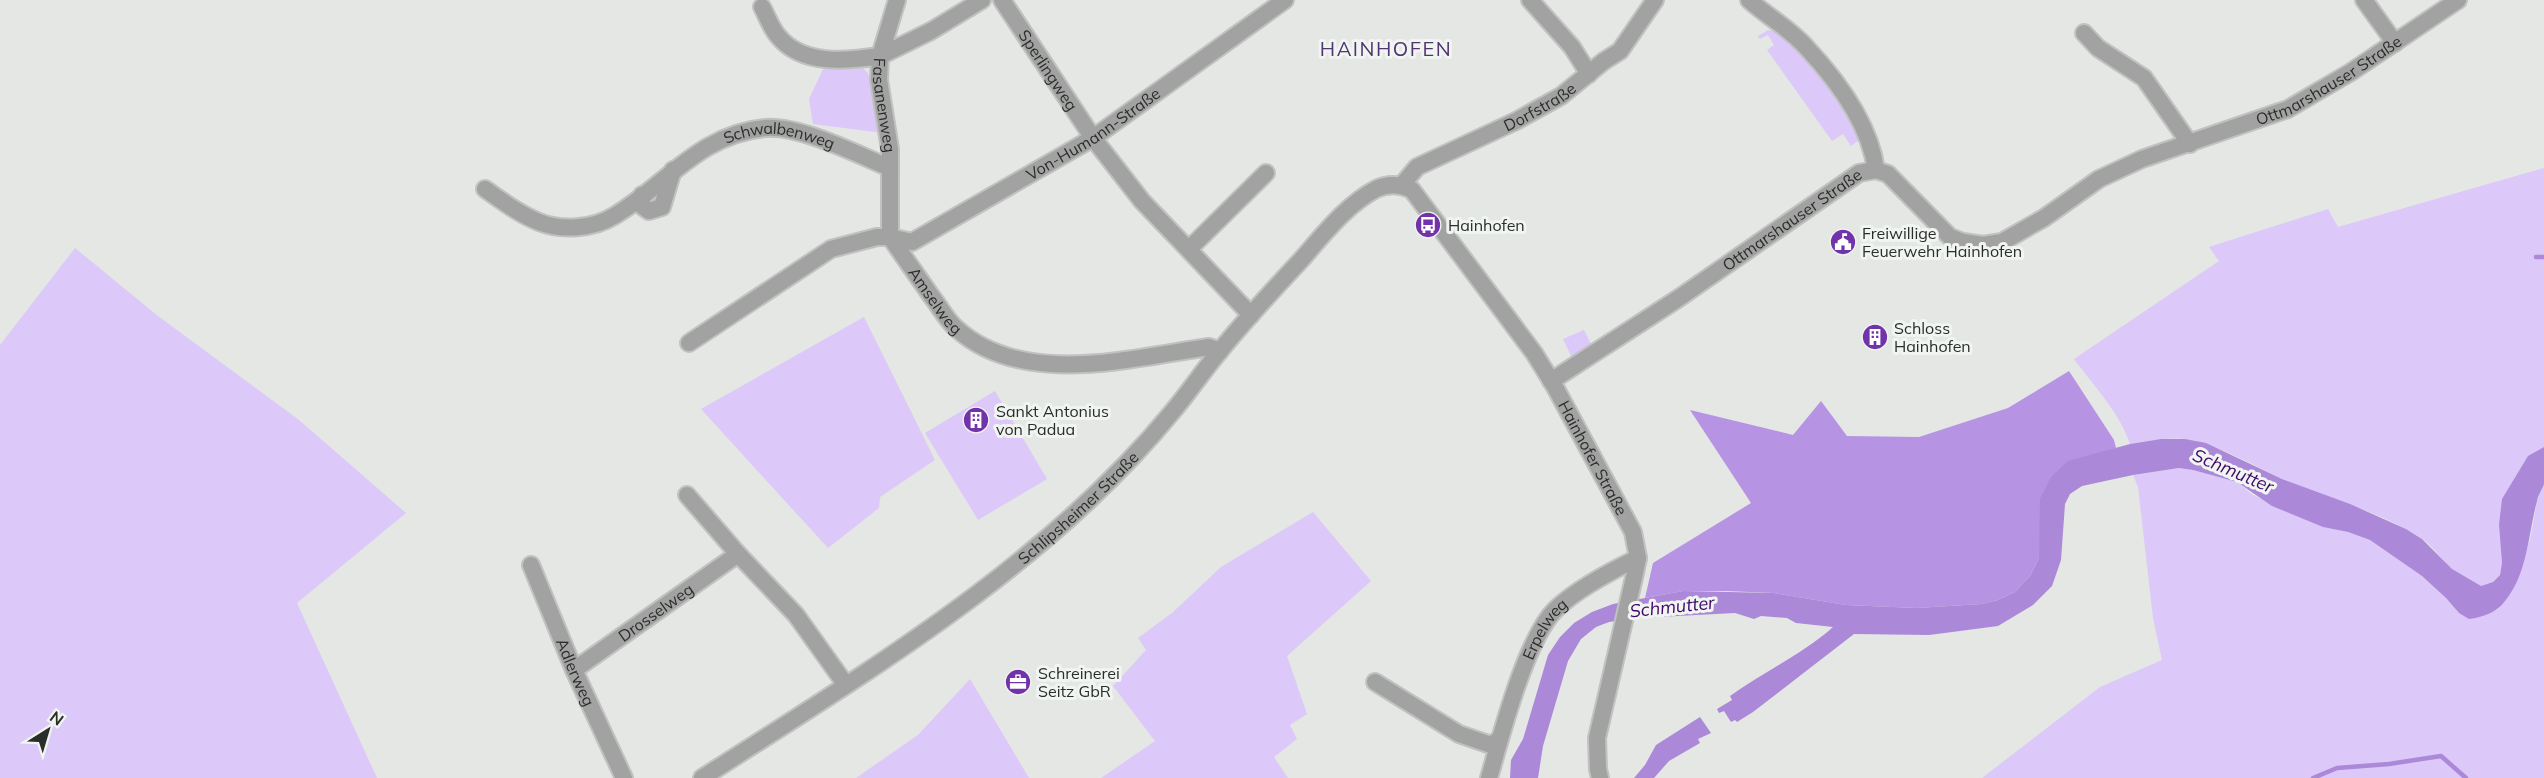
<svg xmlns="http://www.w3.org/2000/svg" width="2544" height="778" font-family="Mulish,sans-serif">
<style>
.green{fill:#dcc8f9}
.forest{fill:#b793e4}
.water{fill:#ab88d8}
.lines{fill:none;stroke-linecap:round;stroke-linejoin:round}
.stream{stroke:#ab88d8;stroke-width:4.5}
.minor-casing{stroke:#bfc2bf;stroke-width:20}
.tertiary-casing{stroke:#bfc2bf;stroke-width:20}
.minor{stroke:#a1a2a1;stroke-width:16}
.tertiary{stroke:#a1a2a1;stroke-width:16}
.labels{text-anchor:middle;stroke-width:6;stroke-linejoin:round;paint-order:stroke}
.street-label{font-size:16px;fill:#2b2d2b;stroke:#f1f5f1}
.poi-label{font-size:16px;fill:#2b2d2b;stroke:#f1f5f1;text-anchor:start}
.water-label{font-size:18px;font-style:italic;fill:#41086b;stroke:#f1f5f1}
.quarter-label{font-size:20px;letter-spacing:1.5px;fill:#50356f;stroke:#f1f5f1}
</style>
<rect width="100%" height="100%" fill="#e4e7e4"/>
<path class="green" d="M1768,30C1807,36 1845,105 1860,139L1851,146L1843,134L1832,141L1767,50L1774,45L1768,35L1760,39L1758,36Z
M825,65L861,66L868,73L883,133L813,124L809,99Z
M2544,168V447L2524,463L2515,481L2499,525L2502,563L2500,575L2493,582L2481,586C2471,582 2461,577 2453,570C2441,560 2434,546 2421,538C2382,512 2336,502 2294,484C2260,470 2226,447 2189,440C2170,436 2149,441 2130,444C2120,413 2093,385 2074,359L2219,261L2209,247L2328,209L2338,227Z
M75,248L158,316L299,420L406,513L297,603L377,778H0V345Z
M864,317L935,460L880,497L879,508L828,548L701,409Z
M1584,330L1592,346L1572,358L1563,339Z
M995,391L1047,479L978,520L925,433Z
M2179,468L2193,470L2237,482L2253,495L2323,527L2348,532L2370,540L2422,576L2446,598L2459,613L2522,568L2531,535L2537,501L2544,483V778H1982L2100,687L2162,660L2153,618L2138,487L2133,475Z
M1313,512L1371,581L1287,656L1307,714L1290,725L1297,739L1274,757L1288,778H1101L1155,741L1113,686L1146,650L1138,638L1172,613L1221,567Z
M970,679L1029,778H856L918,735Z"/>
<path class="forest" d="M2069,371L2114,440L2116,448L2097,454L2041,532L2039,558L2030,576L2015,592L1998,600L1982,604L1916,608L1846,605L1774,593L1725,591H1683L1645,598L1653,563L1751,503L1690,410L1793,435L1821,401L1847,436L1919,437L2008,408Z"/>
<path class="water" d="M2161,439H2185L2206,443L2282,479L2350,504L2406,529L2422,539L2452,569L2481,586L2493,582L2500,575L2502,563L2499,525L2502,499L2528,456L2544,447C2544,458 2544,473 2544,484C2542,490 2538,495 2537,501C2528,534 2528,573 2505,601C2496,613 2483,617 2469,619L2459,613L2446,598L2422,576L2370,540L2348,532L2323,527L2272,506L2237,482L2193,470L2179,468L2133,475L2082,486L2070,494L2065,504L2061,560L2052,586L2033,605L1998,626L1929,635L1854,634L1753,712L1737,722L1735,720L1731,722L1724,711L1719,713L1717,709L1732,700L1730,696C1763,672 1803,654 1833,627L1796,623L1787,618L1761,616L1754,619L1735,613L1639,618L1609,622L1596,627L1581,639L1568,661L1543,746L1538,778H1510L1511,760L1523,739L1548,655L1560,637L1574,623L1592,612L1613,604L1683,591L1774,593L1846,605L1916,608L1982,604L1998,600L2015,592L2030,576L2039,558L2040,499L2051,477L2068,461L2130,444Z
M1700,717L1711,733L1698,739L1700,743L1669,761L1654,778H1634L1645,765L1656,745Z"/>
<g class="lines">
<path class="stream" d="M2536,257H2544
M2313,778L2337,768L2389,764L2441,756L2466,778"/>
<g class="minor-casing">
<g id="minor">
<path id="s1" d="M982,0L931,31L880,56L879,80L890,149V237L912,242L1093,138L1285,0"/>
<path id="s2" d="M1002,0L1093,138L1142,201L1251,315"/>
<path d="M1530,0L1572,47L1589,74"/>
<path d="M1749,0C1767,16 1790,29 1806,47C1837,80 1870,125 1876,170"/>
<path d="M2364,0L2395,43"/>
<path d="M762,7C767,16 771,28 778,36C802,66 847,61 880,56L897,0"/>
<path d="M2084,33L2098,48L2144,78L2190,144"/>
<path id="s3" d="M1402,185L1417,167L1516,121L1561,96L1604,61L1620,51L1655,0"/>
<path id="s4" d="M485,189C502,201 519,214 539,222C561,231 593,229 614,216C665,186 699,134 765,128C799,125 857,154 890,168"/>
<path d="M642,195V206L649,211L662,207L673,170"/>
<path d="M1190,248L1266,173"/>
<path id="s5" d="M689,343L831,249L877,237H890C904,257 918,277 932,297C940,307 947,321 957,329C1023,388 1131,358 1209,347L1220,351"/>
<path id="s6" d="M1551,381L1679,298L1859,173L1876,170L1888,174L1950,237L1963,242L1983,245L2002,242L2044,218L2099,179L2142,159L2288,109L2351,72L2458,0"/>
<path d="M687,495L738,554L796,615L846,685"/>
<path id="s7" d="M531,565L574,670L624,778"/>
<path id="s8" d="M574,670L738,554"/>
<path d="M1375,682L1459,734L1491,745L1500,739"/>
<path id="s9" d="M1489,778C1501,736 1526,638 1556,609C1576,590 1613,570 1638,558"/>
</g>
</g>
<g class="tertiary-casing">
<g id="tertiary">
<path id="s10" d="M702,778C868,671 1046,566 1173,411C1189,392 1203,371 1219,352C1245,320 1273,290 1301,260C1323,235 1346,205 1376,189C1389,183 1400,184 1412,190L1534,353L1555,387L1633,532L1638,558L1635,573L1597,738L1598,769L1600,778"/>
</g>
</g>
<use href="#minor" class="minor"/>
<use href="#tertiary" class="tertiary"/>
</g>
<defs>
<g id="bus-disc" transform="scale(1.35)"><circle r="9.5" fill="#7033a9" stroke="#f1f5f1"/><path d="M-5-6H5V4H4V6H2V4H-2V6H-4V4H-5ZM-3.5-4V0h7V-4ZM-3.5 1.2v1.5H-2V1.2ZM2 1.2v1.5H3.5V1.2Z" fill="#fff"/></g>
<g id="civic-disc" transform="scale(1.35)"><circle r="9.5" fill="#7033a9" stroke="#f1f5f1"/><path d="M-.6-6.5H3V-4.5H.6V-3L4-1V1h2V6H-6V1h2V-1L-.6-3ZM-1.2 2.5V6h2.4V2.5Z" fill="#fff"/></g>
<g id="building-disc" transform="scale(1.35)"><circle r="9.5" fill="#7033a9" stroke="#f1f5f1"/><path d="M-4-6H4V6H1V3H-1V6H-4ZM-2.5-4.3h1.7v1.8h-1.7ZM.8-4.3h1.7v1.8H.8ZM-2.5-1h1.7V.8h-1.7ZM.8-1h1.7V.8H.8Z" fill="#fff"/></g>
<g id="office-disc" transform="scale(1.35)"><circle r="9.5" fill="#7033a9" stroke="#f1f5f1"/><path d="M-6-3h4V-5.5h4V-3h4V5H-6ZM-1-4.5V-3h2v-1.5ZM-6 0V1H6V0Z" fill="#fff"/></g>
</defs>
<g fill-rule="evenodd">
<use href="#bus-disc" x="1428" y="225"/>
<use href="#civic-disc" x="1843" y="242"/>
<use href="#building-disc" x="1875" y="337"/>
<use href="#building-disc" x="976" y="420"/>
<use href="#office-disc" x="1018" y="682"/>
</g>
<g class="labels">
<g class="street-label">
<text dy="6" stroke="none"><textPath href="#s2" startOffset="84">Sperlingweg</textPath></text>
<text dy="6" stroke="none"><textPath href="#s6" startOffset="910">Ottmarshauser Straße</textPath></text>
<text dy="6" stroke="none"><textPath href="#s3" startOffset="160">Dorfstraße</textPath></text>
<text dy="6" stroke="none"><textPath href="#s1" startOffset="166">Fasanenweg</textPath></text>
<text dy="6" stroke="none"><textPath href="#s1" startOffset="532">Von-Humann-Straße</textPath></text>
<text dy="6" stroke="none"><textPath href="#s4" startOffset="333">Schwalbenweg</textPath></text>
<text dy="6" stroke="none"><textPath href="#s6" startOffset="290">Ottmarshauser Straße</textPath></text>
<text dy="6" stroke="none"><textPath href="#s5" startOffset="309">Amselweg</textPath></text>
<text dy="6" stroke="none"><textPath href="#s10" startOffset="1263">Hainhofer Straße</textPath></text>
<text dy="6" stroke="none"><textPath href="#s10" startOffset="464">Schlipsheimer Straße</textPath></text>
<text dy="6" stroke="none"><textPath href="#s8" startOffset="100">Drosselweg</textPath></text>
<text dy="6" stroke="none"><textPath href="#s9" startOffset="160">Erpelweg</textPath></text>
<text dy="6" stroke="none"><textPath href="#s7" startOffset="116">Adlerweg</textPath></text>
</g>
<g class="poi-label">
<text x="1448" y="231">Hainhofen</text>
<text x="1862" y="239">Freiwillige<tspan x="1862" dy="18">Feuerwehr Hainhofen</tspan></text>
<text x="1894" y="334">Schloss<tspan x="1894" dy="18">Hainhofen</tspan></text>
<text x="996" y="417">Sankt Antonius<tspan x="996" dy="18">von Padua</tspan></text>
<text x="1038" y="679">Schreinerei<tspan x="1038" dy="18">Seitz GbR</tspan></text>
</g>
<g class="water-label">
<text transform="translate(2233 471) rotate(23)" y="6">Schmutter</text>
<text transform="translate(1672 607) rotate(-6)" y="6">Schmutter</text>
</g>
<g class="quarter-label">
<text x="1386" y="56">HAINHOFEN</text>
</g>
</g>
<g transform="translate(48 730) rotate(37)" stroke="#f1f5f1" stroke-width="4.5" paint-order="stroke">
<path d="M0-4.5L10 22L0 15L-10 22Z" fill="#2b2d2b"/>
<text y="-9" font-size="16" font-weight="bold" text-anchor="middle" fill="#2b2d2b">N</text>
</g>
</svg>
